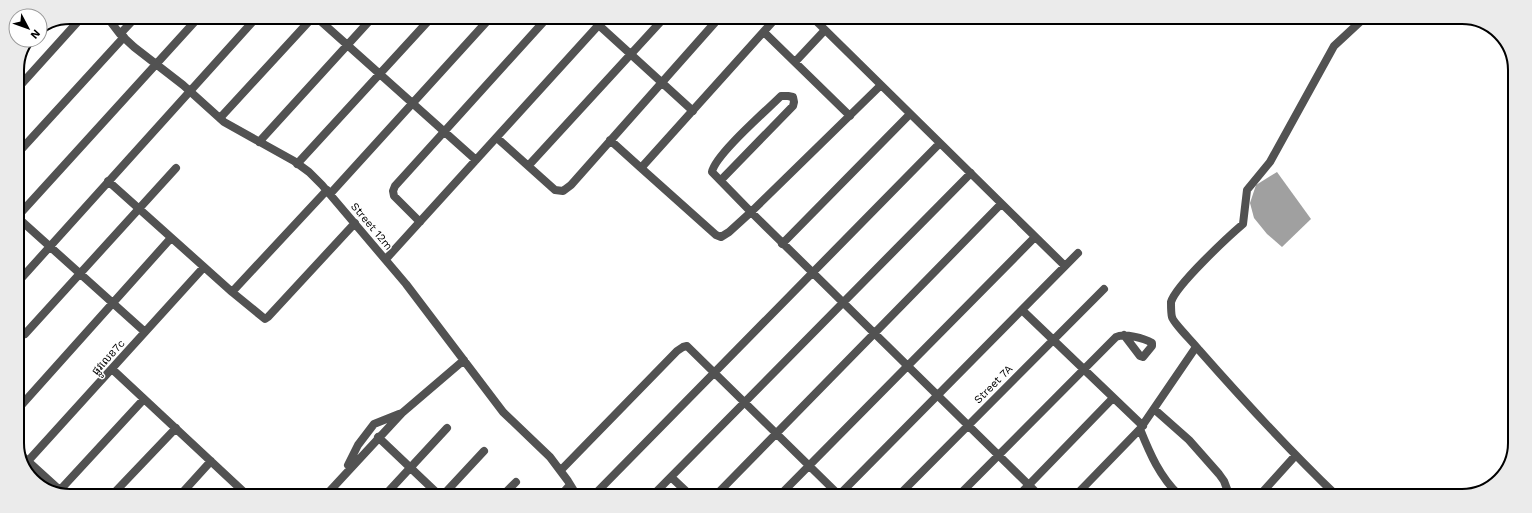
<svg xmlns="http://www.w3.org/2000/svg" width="1532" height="513" font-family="'Work Sans','Noto Sans Khmer',sans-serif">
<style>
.water{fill:#a0a0a0}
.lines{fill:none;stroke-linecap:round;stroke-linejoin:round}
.minor{stroke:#525252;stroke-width:8}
.labels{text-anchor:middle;stroke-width:3;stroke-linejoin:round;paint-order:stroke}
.street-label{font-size:11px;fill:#000;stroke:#fff}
.rim{fill:none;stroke:#000;stroke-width:2}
</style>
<rect width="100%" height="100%" fill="#fff"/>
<path class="water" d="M1277,172L1311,219L1282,247L1267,234L1254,218L1250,203L1256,185Z"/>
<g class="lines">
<path class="minor" d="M107,17L120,34L134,47L183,85L224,122L294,161L309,172L322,185L406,284L503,412L550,457L568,481L576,494
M316,17L476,160
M591,18L693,111
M813,18L1065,266
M764,32L850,116
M120,34L136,17
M795,62L825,30
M881,85L751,212L1039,495
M17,89L82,17
M220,118L313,17
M497,138L555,190L563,191L571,185L719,18
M610,140L641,168L776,18
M259,142L372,18
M17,154L124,37
M297,164L431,18
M529,165L664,18
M641,168L716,235L721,237L729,232L751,212L712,172C715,155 767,110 781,96H788L793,97L794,102L793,106L721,180
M108,181L232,292L327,190
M330,194L490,18
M17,217L199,17
M17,217L145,332
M420,222L394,196L393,191L395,186L547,18
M782,244L910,114
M386,259L605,18
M17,283L257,17
M232,292L265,319L268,317L355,223
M1022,310L1143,426
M25,334L176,168
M112,369L246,494
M1154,409L1189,440L1219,474L1224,481L1227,489L1224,496
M17,410L171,238
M378,437L438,494
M20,454L63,493
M28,461L204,267
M348,465L358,445L374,424L399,414
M561,470L677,351L683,347L687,346L839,495
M671,477L689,494
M60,490L144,399
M114,493L176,428
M182,493L211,461
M327,494L402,413L464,360
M386,494L447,428
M444,494L484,451
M504,494L516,482
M562,494L570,485
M595,494L940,143
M654,494L971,173
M716,495L1001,204
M780,495L1035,237
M839,495L1078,253
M899,495L1104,289
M959,495L1116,337C1124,333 1144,338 1152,343V346L1143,357L1140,356L1124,335
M1019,495L1113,398
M1076,495L1140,429
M1179,495C1160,477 1150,454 1140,429L1196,347
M1259,496L1295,456
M1337,496C1288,449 1243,400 1199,350C1194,343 1173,323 1172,317C1171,314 1171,305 1171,302C1176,285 1229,236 1243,224L1247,190L1270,162L1334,46L1362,20"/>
</g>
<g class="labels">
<g class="street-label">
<text transform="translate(372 226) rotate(50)" y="4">Street 12m</text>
<text transform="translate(108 357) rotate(-48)" y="4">ផ្លូវលេខ7c</text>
<text transform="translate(993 384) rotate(-45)" y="4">Street 7A</text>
</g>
</g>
<path d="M0 0H1532V513H0ZM70 24H1462A46 46 0 0 1 1508 70V443A46 46 0 0 1 1462 489H70A46 46 0 0 1 24 443V70A46 46 0 0 1 70 24Z" fill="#ebebeb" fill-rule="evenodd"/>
<path class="rim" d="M70 24H1462A46 46 0 0 1 1508 70V443A46 46 0 0 1 1462 489H70A46 46 0 0 1 24 443V70A46 46 0 0 1 70 24Z"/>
<g transform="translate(28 28) rotate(131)"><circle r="19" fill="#ffffff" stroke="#999999"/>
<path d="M0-3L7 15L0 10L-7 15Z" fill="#000000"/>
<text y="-6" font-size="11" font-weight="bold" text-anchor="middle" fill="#000000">N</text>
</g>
</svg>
